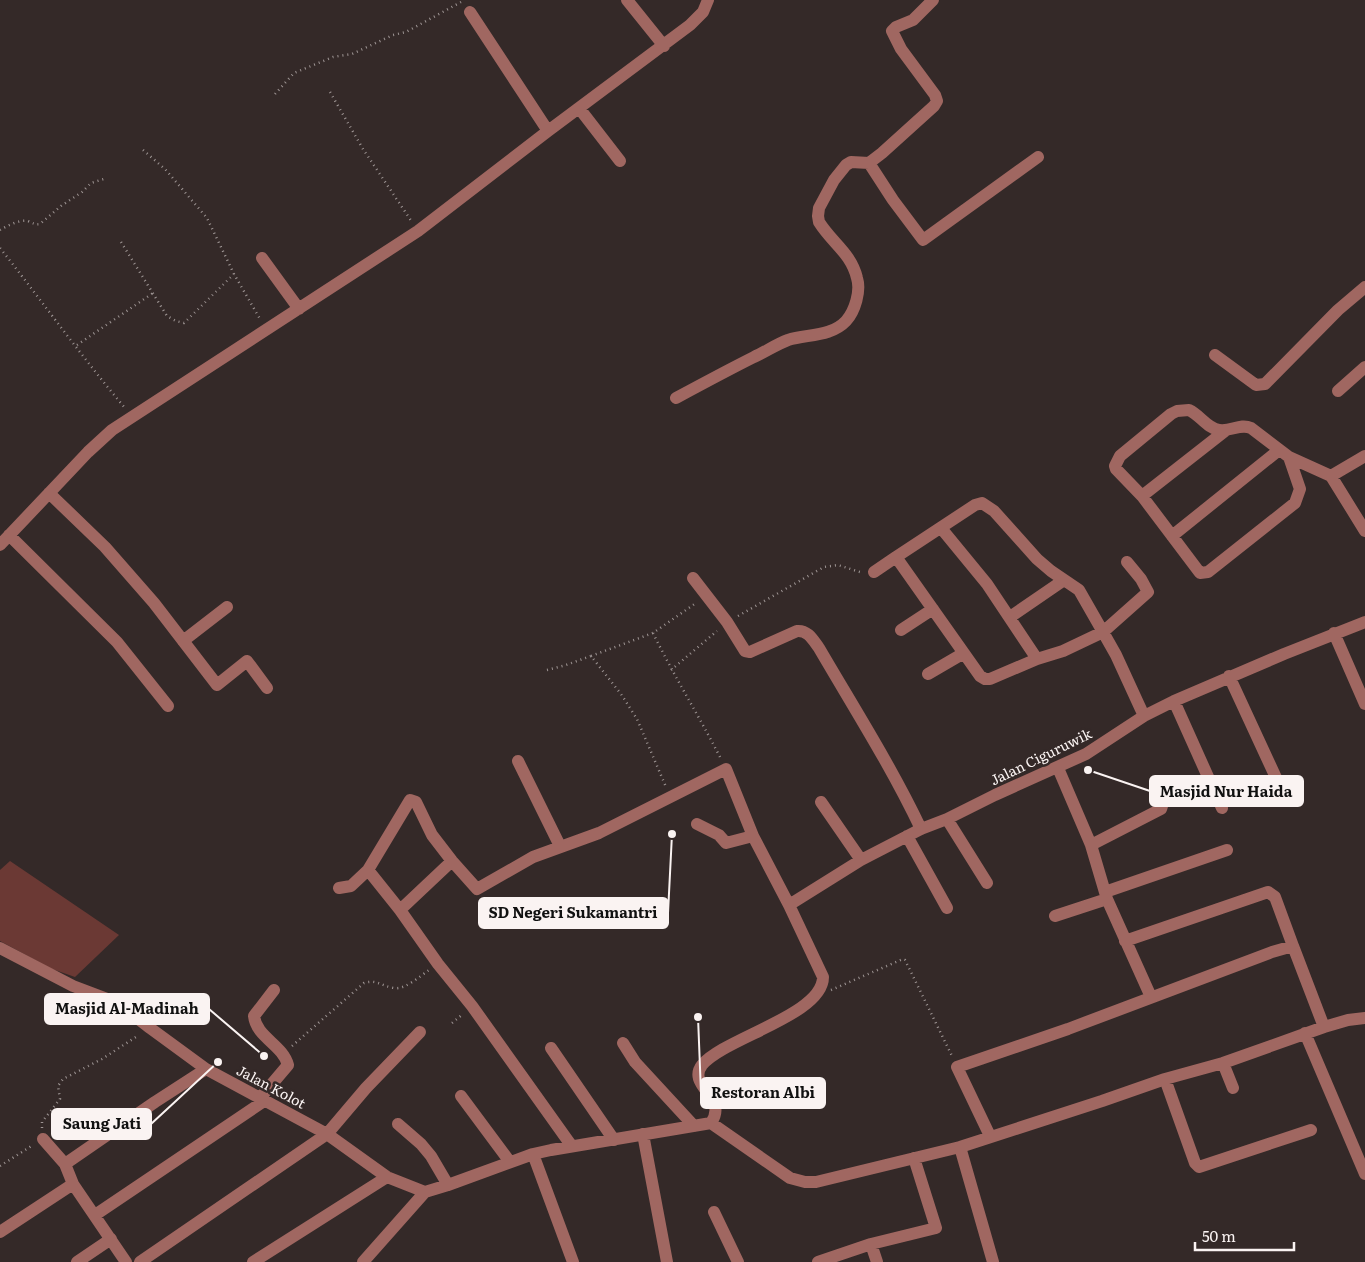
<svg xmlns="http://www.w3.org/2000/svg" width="1365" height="1262" font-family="Literata,serif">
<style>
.green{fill:#6b3934}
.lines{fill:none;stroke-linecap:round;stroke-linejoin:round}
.path{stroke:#9e9594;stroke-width:2.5;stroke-dasharray:1 4;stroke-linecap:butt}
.minor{stroke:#a06761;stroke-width:12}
.labels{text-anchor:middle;stroke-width:5;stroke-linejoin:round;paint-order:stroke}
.street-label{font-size:14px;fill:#faf3f2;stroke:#342928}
.leader{fill:none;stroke:#faf3f2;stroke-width:2}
.callout-dot{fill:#faf3f2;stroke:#342928;stroke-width:2}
.callout{fill:#faf3f2;stroke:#faf3f2;stroke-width:2}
.callout-label{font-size:15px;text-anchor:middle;font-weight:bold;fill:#111}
</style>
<rect width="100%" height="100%" fill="#342928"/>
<path class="green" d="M10,861L119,935L75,977L52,969L0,941V870Z"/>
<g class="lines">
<path class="path" d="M330,92L363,149L412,222
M275,94L294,73L333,57L352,54L393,35L406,32L461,2
M143,150L165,169L207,218L234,274L260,319
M0,230C7,226 20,219 28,221C33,223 35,225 40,224L61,206L82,192L91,183L107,178
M121,242L167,316L176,321L184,323L234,274
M0,248C42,301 81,356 125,408
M77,345L153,293
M738,616L824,567L838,565L863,573
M653,633C674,676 699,716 721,759
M591,656L653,633L696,603
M547,670L566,665L591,656L621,694L637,719L666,787
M671,670L717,631
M831,990L903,959L905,960L952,1056
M452,1023L463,1014
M292,1046L364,983C377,979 381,986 394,988C405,990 420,976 429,970
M42,1128V1122L60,1099L58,1086L63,1079L102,1059L139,1035
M0,1166L33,1145"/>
<path class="minor" d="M627,0L664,46
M470,12L548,131
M579,108L620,161
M869,163L893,200L923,240L1038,157
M262,258L299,309
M1215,355L1256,385L1265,384L1338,310L1365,287
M1338,391L1365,367
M676,398C702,384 728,370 754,357C765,352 777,344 788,340C807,334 831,337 846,321C855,311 861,291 857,278C851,253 832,243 819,222L818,216L819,208L834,180L846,165L851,162L869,163L882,153L934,106L937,101L935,95L901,49L892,31L896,27L913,20L933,0
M1289,457L1300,489L1295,503L1208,572L1200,573L1142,496L1116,469L1115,466L1120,456L1171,414L1177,411L1189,410C1200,415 1207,428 1219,430C1231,432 1240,423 1251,428L1289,457L1331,476L1365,531
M1331,476L1365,456
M49,493L105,547L154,603L217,685L247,661L267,688
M1142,496L1225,431
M941,528L987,584L1037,659
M9,535L117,642L168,706
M1172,536L1279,450
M0,545L88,452L112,430L418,231L548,131L690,25L703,12L708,0
M1127,562L1141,579L1148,592L1103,632L1079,590L1051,571L1037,559L994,511L982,503L975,505L896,557L980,676L985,679H990L1037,659L1063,651L1103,632L1116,655L1144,716
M874,572L896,557
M693,578L727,622L745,651L750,652L797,631C808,630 813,640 819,648C854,708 891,766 921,829
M1010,617L1064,580
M901,630L933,609
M1334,633L1365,704
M183,641L227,607
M928,674L964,653
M1229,676L1284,795
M1174,701L1222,808
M518,761L560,846
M1058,768L1091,845L1107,899L1151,997
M821,802L861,860
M947,819L987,883
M697,824L719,835L726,843L753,836
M907,836L947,908
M1091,845L1161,809L1162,806L1156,791
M339,888L351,886L368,870
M1105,892L1227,850
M789,905L861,860L921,829L947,819L995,795L1086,754L1144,716L1174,701L1284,654L1365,622
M400,910L452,861
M1055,916L1107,899
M1125,941L1268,892L1275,897L1293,946
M0,948L73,986L118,1003L150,1028L206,1069L327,1134L387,1177L425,1192
M1305,1033L1365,1174
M623,1043L635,1062L694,1126
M551,1048L614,1140
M1223,1063L1233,1088
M1165,1079L1195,1163L1199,1167L1311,1130
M461,1096L510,1162
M260,1098L288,1065C283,1045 256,1037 254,1016L274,990
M711,1123L790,1178L805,1182H816L960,1147L1102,1101L1165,1079L1223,1063L1324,1027L1348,1020L1365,1018
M398,1124L421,1144L431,1156L448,1185
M643,1134L667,1262
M990,1136L957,1067L1068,1029L1272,952L1293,946L1324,1027
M43,1139L65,1164L73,1184L126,1262
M960,1147L993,1262
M533,1154L573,1262
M65,1164L155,1102L206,1069
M714,1212L738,1262
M95,1215L264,1101
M0,1232L73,1184
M871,1244L877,1262
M77,1262L111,1239
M140,1262L327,1134L366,1088L420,1032
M253,1262L387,1177
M363,1262L425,1192L448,1185L533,1154L551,1150L711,1123C729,1097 686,1086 702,1065C724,1038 823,1015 823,977L789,905L753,836L726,769L599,833L533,857L477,889L452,861L432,835L416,802L410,800L368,870L400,910L438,964L472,1006L571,1145
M818,1262L871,1244L936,1228L914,1158"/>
</g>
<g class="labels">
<g class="street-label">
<text transform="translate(1041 757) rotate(-26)" y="5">Jalan Ciguruwik</text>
<text transform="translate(271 1087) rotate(28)" y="5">Jalan Kolot</text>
</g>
</g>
<path class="leader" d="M1088 770L1150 791M672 834L668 913M264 1056L209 1009M698 1017L701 1093M218 1062L151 1124"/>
<g class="callout-dot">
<circle cx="1088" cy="770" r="5"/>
<circle cx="672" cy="834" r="5"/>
<circle cx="264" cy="1056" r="5"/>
<circle cx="698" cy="1017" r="5"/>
<circle cx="218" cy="1062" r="5"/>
</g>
<g class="callout">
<rect x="1150" y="776" width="153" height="30" rx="5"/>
<rect x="479" y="898" width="189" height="30" rx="5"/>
<rect x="45" y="994" width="164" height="30" rx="5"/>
<rect x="701" y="1078" width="124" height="30" rx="5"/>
<rect x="52" y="1109" width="99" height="30" rx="5"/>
</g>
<g class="callout-label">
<text x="1226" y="797">Masjid Nur Haida</text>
<text x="573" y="918">SD Negeri Sukamantri</text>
<text x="127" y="1014">Masjid Al-Madinah</text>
<text x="763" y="1098">Restoran Albi</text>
<text x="102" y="1129">Saung Jati</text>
</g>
<path d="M1195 1242v8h99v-8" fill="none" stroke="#faf3f2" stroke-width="2.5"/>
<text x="1202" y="1242" font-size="15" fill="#faf3f2" stroke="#342928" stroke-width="4" paint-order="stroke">50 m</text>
</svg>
